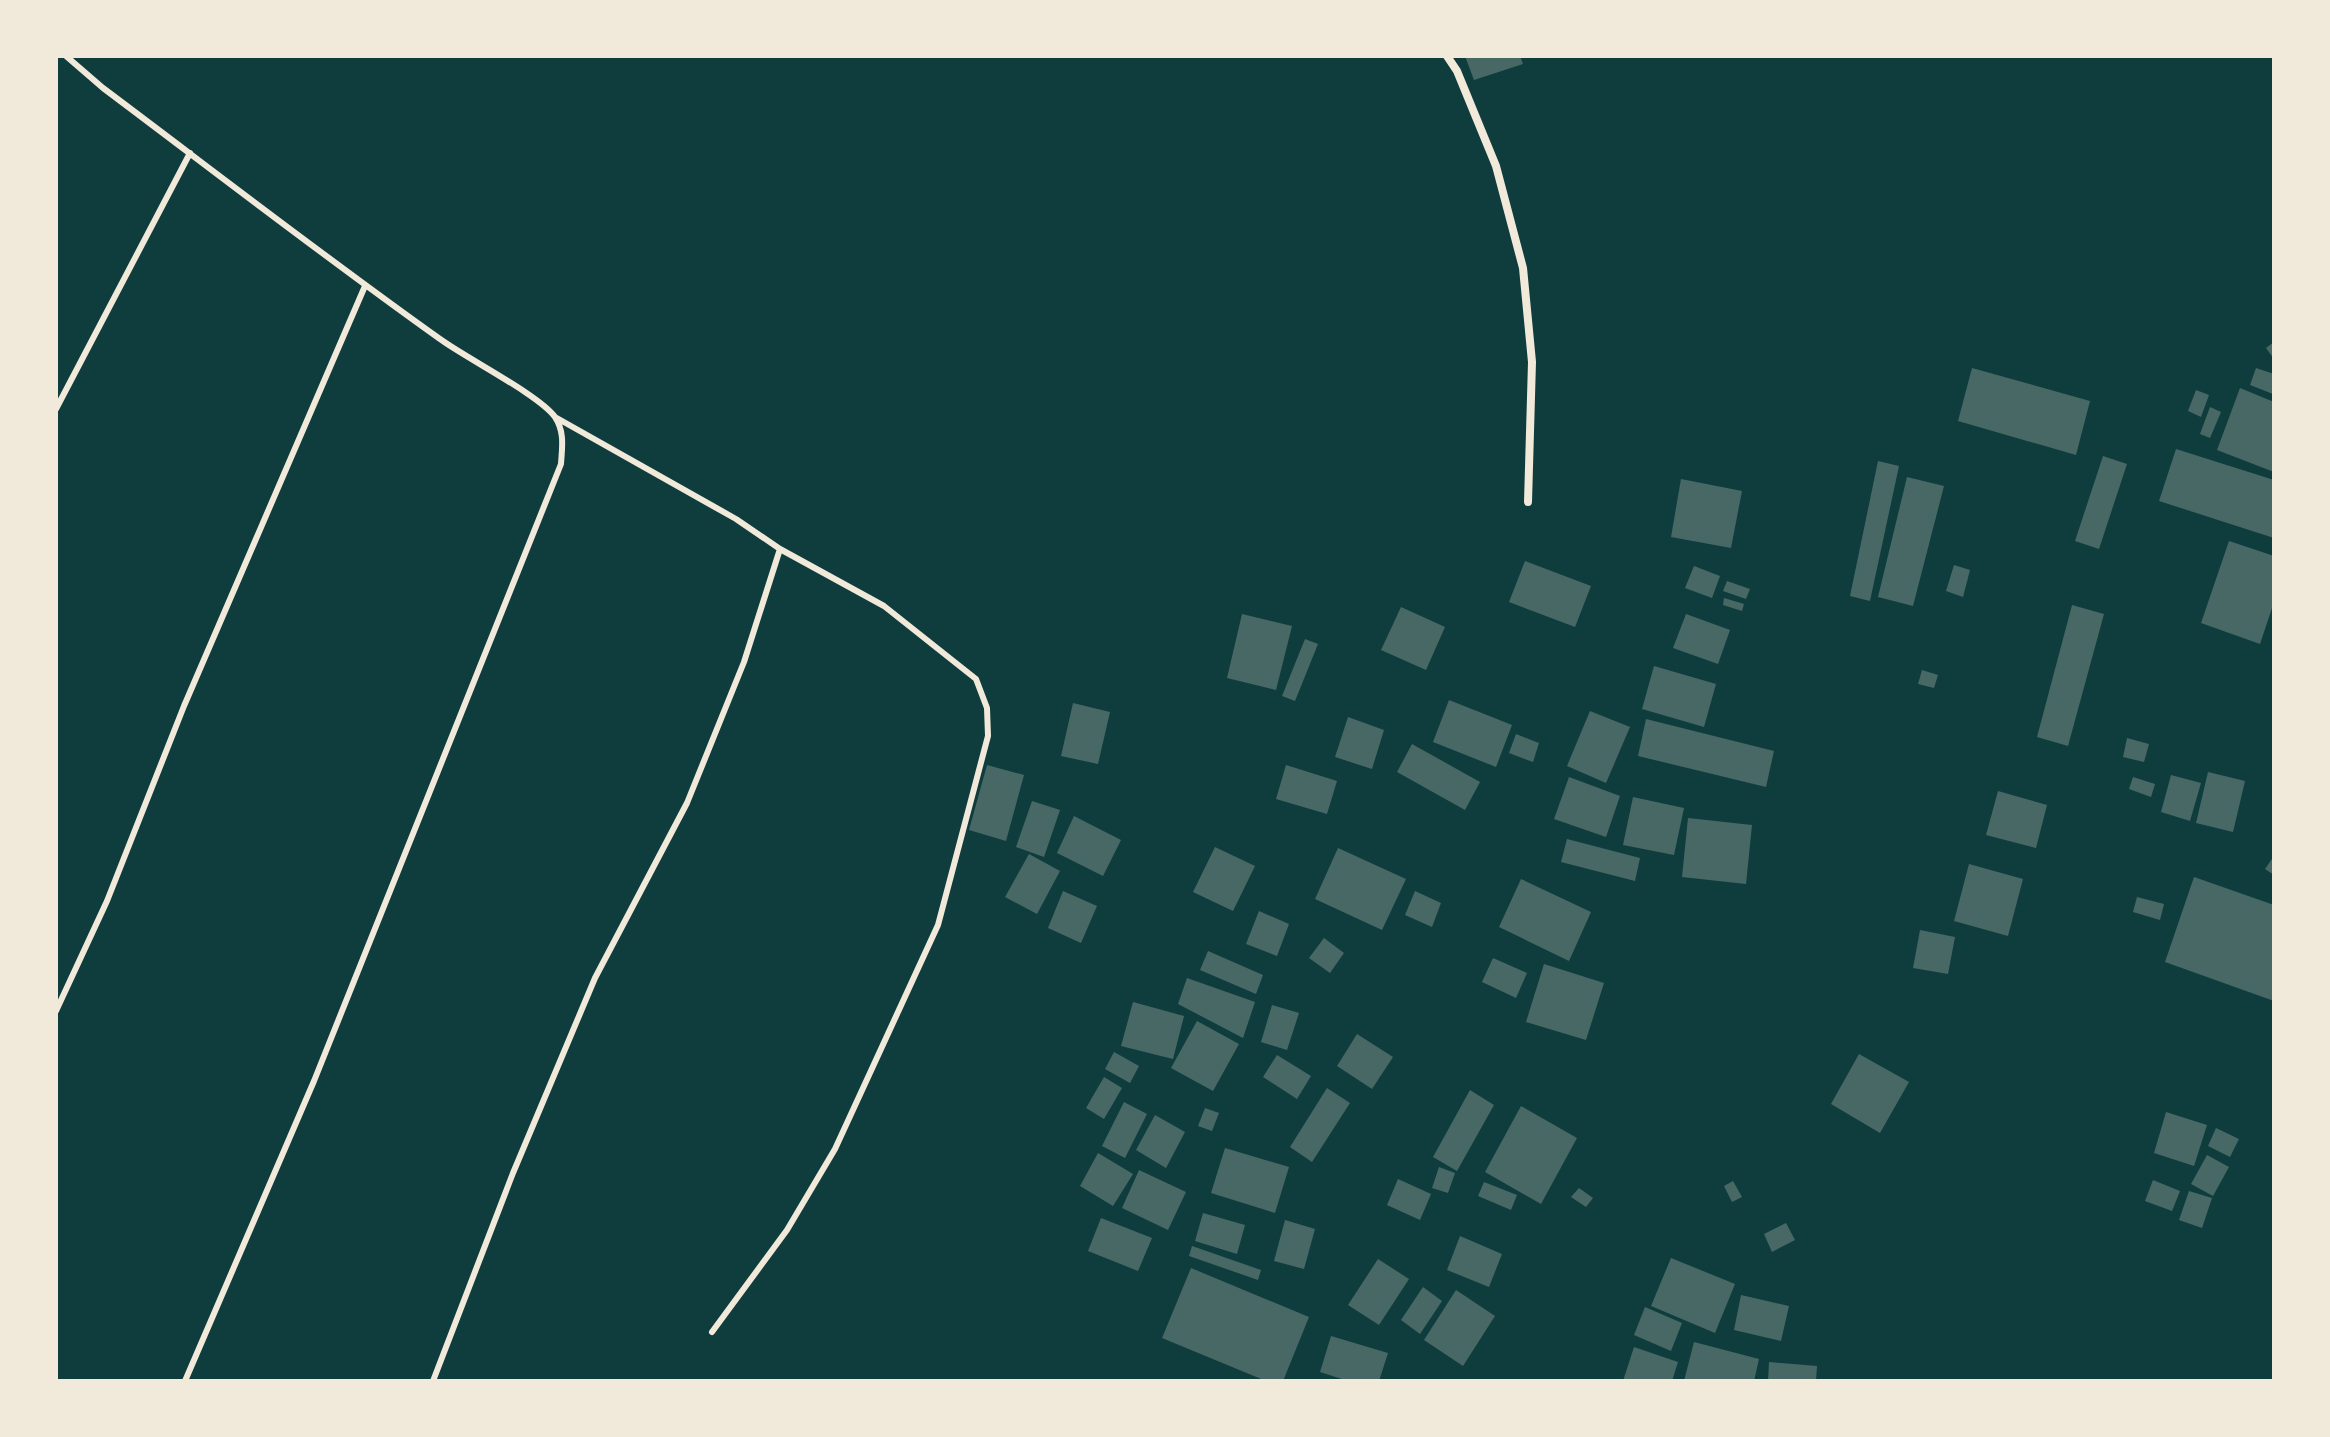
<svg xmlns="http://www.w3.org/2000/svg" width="2330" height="1437" font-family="'IBM Plex Sans',sans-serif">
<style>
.building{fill:#486865}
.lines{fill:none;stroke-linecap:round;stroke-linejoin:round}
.service{stroke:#f1e9da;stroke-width:6}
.minor{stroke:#f1e9da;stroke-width:8}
</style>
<rect width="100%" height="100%" fill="#0f3d3e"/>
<path class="building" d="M1465,56H1520L1523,64L1474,80Z
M2274,342V359L2266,348Z
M1972,368L2090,401L2076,455L1958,421Z
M2256,368L2274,374L2273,394L2250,385Z
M2240,388L2274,402V472L2217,450Z
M2196,390L2209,395L2201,417L2188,411Z
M2210,407L2221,412L2210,438L2200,434Z
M2176,449L2274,480V538L2159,501Z
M2103,456L2127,464L2099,549L2075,541Z
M1878,461L1899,466L1870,601L1850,596Z
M1907,477L1944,486L1913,606L1878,597Z
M1681,479L1742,491L1731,548L1671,537Z
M2229,541L2274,556V602L2260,644L2201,623Z
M1525,561L1591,586L1575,627L1509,602Z
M1954,565L1970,570L1963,597L1946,591Z
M1694,566L1720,576L1712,598L1685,588Z
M1727,581L1750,589L1746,599L1723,591Z
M1724,598L1744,604L1742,611L1723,605Z
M2072,605L2104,614L2068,746L2037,737Z
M1401,607L1445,627L1426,670L1381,650Z
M1242,614L1292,626L1276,690L1227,678Z
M1686,614L1730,630L1718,664L1673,648Z
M1305,639L1318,644L1295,701L1282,696Z
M1654,666L1716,684L1704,727L1642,709Z
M1922,670L1938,675L1934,688L1918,684Z
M1449,700L1512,725L1496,767L1433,742Z
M1073,703L1110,712L1098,764L1061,756Z
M1590,711L1630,727L1606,783L1567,766Z
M1348,717L1384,730L1372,769L1335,757Z
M1646,719L1774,751L1766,787L1638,756Z
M1516,734L1539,743L1533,762L1509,753Z
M2127,738L2149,744L2144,762L2123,757Z
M1412,744L1480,782L1465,810L1397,772Z
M987,765L1024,775L1006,841L969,830Z
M1286,765L1337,781L1327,814L1276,799Z
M2208,772L2245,781L2233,832L2196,823Z
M2171,775L2201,783L2190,821L2161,812Z
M1569,777L1620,796L1606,837L1554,819Z
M2133,777L2155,784L2151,797L2129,789Z
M1998,791L2047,805L2036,848L1986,835Z
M1633,797L1684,808L1674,855L1623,845Z
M1032,801L1060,810L1044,857L1016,847Z
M1074,816L1121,840L1103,876L1057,853Z
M1688,818L1752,825L1746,884L1682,877Z
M1567,839L1640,858L1635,881L1561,862Z
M1215,847L1255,866L1233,911L1193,892Z
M1338,848L1406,879L1382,930L1315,899Z
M1029,854L1060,871L1037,914L1005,897Z
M2274,856V875L2265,869Z
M1969,864L2023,879L2008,936L1954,921Z
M2194,877L2274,905V1001L2165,962Z
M1521,879L1591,912L1569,961L1499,927Z
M1063,891L1097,906L1081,943L1048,928Z
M1415,891L1441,903L1432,927L1405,915Z
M2137,897L2164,904L2160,920L2133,912Z
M1259,911L1289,924L1277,956L1246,944Z
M1920,930L1955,937L1948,974L1913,968Z
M1324,938L1344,953L1330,973L1309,958Z
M1208,951L1263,975L1256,994L1200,970Z
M1493,958L1527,973L1516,998L1482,982Z
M1544,964L1604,983L1586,1040L1526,1022Z
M1187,978L1255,1002L1243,1038L1178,1004Z
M1133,1002L1184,1016L1173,1059L1121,1046Z
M1272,1005L1299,1013L1287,1050L1261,1042Z
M1197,1021L1239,1044L1213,1091L1171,1068Z
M1357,1034L1393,1057L1372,1089L1337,1066Z
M1114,1052L1139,1066L1130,1083L1105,1069Z
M1859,1054L1909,1082L1880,1133L1831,1104Z
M1277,1055L1311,1076L1297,1099L1263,1077Z
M1104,1077L1122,1088L1104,1119L1086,1108Z
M1327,1088L1350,1103L1312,1162L1290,1147Z
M1470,1090L1494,1105L1457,1171L1433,1157Z
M1124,1102L1147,1114L1125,1158L1102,1146Z
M1521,1106L1577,1138L1541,1204L1485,1172Z
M1205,1108L1219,1113L1212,1131L1198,1126Z
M2166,1112L2207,1125L2194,1166L2154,1153Z
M1155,1115L1185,1132L1166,1168L1136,1150Z
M2216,1128L2239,1139L2230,1157L2208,1146Z
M1225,1148L1289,1167L1275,1213L1211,1193Z
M1098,1153L1133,1174L1113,1206L1080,1186Z
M2207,1155L2229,1167L2213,1196L2191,1184Z
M1439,1167L1455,1173L1448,1193L1432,1188Z
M1139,1170L1186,1192L1168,1230L1122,1208Z
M1398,1179L1431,1194L1420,1220L1387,1205Z
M2153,1180L2180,1191L2172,1211L2145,1201Z
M1733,1181L1742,1197L1732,1202L1724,1186Z
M1484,1182L1517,1195L1511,1210L1478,1196Z
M1579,1188L1593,1198L1586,1207L1571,1197Z
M2189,1191L2212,1198L2202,1228L2179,1220Z
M1203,1213L1245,1225L1237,1254L1195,1241Z
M1101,1218L1152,1238L1138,1271L1088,1251Z
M1285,1220L1315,1229L1304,1269L1274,1261Z
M1786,1223L1795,1240L1772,1252L1764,1234Z
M1460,1236L1502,1254L1489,1287L1447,1270Z
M1192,1246L1261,1270L1258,1280L1189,1256Z
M1671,1258L1735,1284L1715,1333L1651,1306Z
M1378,1259L1409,1279L1379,1325L1348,1305Z
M1191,1268L1309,1317L1283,1381H1266L1162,1338Z
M1423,1287L1442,1301L1420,1334L1401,1320Z
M1456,1290L1495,1316L1463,1366L1424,1340Z
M1741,1295L1789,1306L1781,1341L1734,1330Z
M1645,1307L1682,1323L1671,1351L1634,1335Z
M1331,1336L1388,1353L1379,1381H1348L1320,1372Z
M1694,1342L1759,1359L1754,1381H1684Z
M1634,1347L1678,1362L1672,1381H1623Z
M1769,1362L1817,1366L1816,1381H1768Z"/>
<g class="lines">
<path class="service" d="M66,56L103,88C215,172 326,258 440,339C466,358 539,395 555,417C565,432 562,448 561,464L314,1081L185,1381
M56,409L190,153
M56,1011L107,901L184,706L365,286
M712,1332L787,1230L835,1149L938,925L988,736L987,708L976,679L884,606L780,549
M433,1381L513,1173L595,978L687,803L744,662L780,549L736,519L555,417"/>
<path class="minor" d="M1447,56L1457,71L1496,166L1523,268L1532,362L1528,502"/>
</g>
<rect width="2330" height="1437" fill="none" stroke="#f1e9da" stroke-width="116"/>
</svg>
